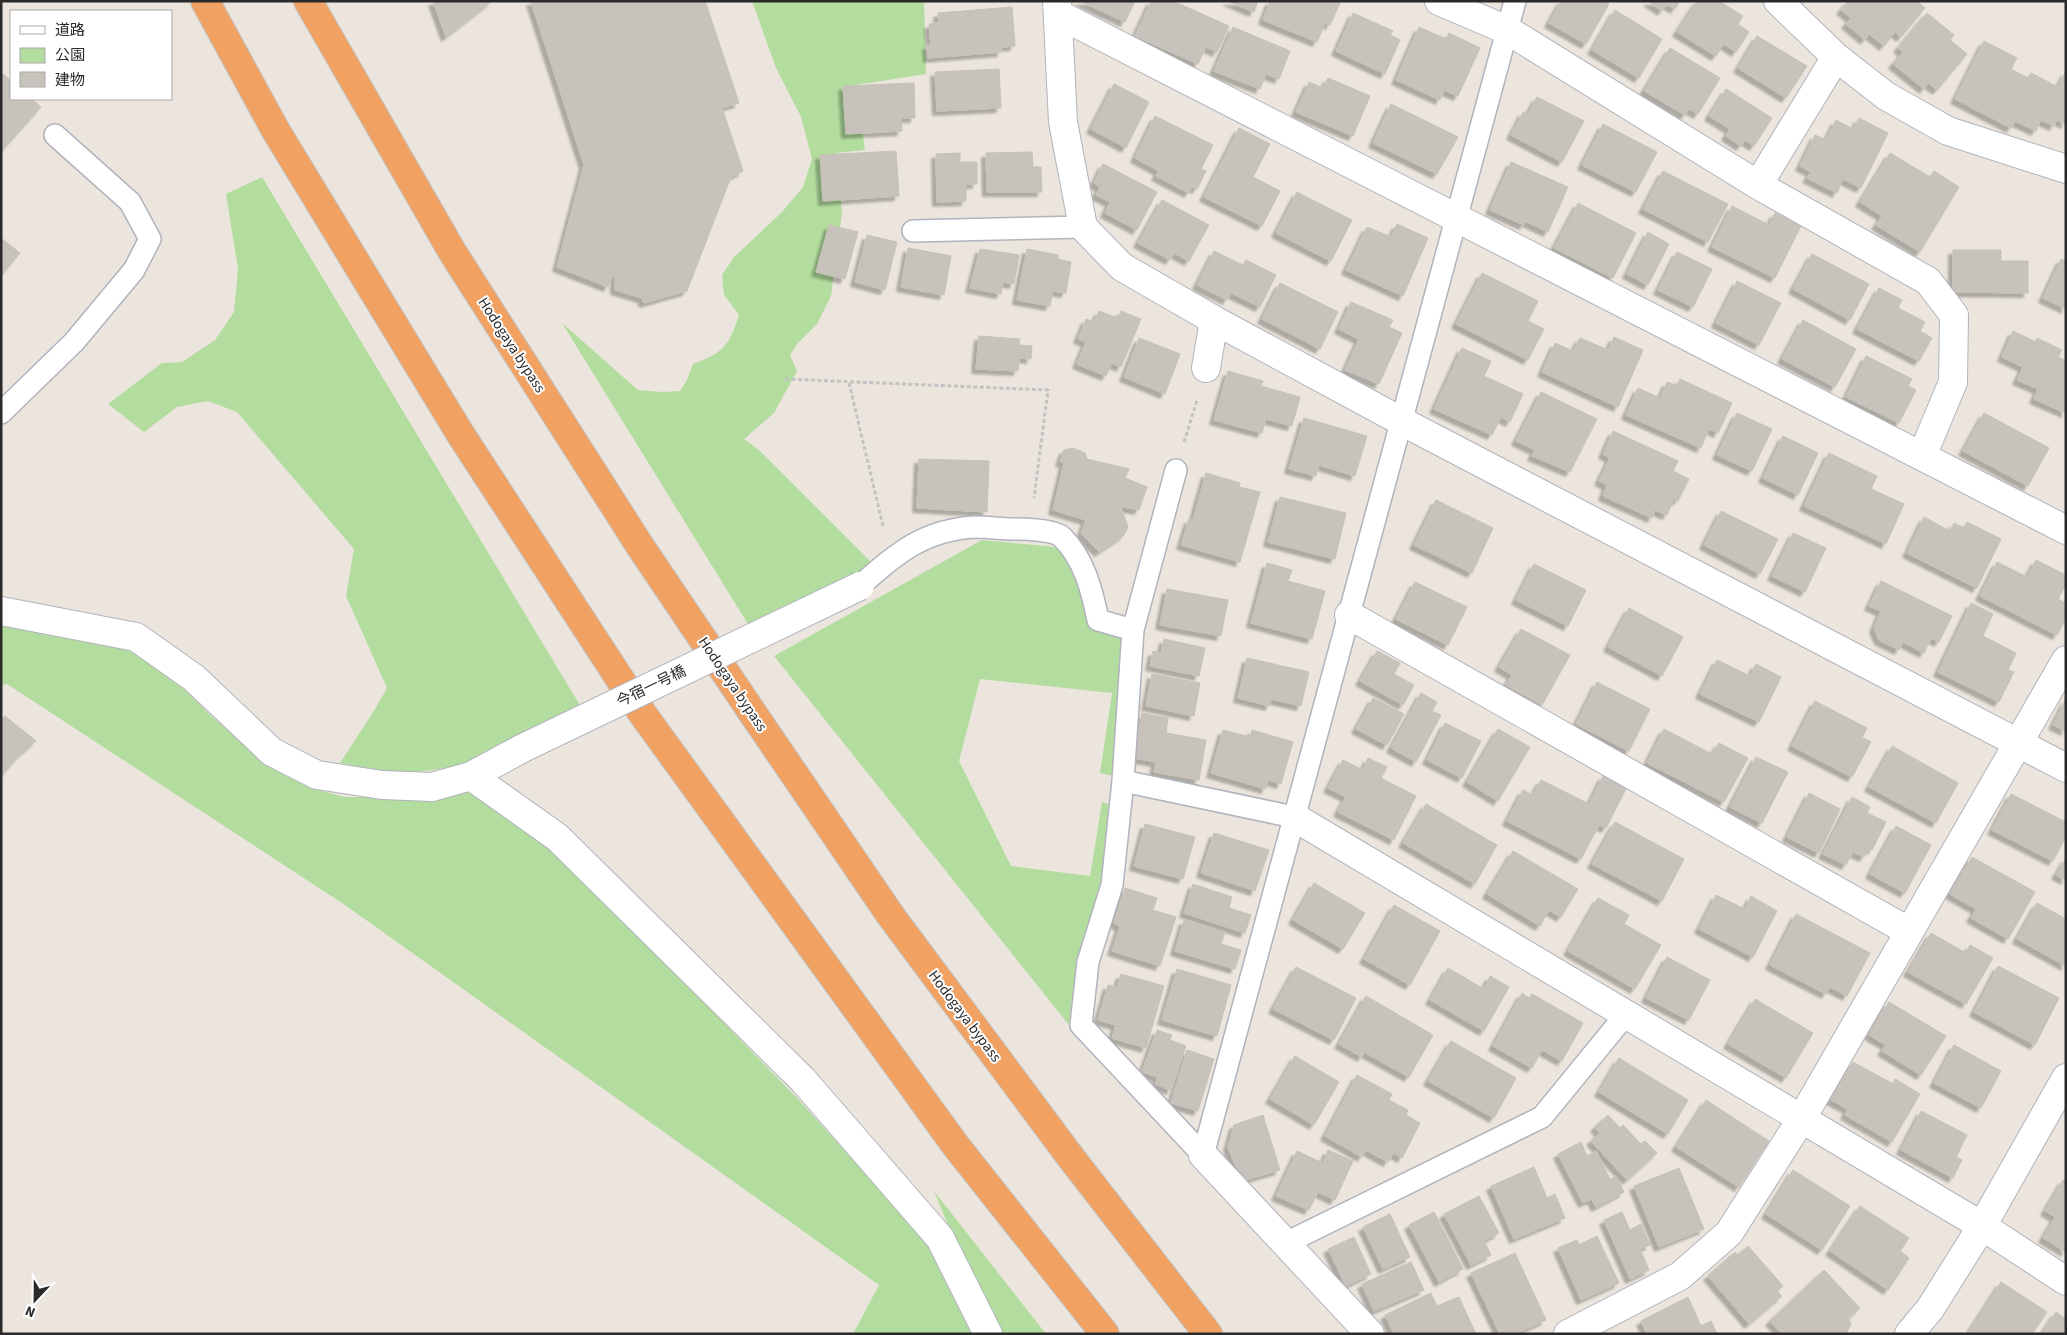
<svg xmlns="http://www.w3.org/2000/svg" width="2067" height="1335" font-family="'Source Sans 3','Noto Sans JP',sans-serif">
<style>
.green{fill:#b3dd9e}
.building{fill:#c7c3bc;stroke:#c6c1b7;filter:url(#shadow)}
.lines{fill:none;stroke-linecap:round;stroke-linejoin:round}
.lane-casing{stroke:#b1b3bd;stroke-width:24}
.street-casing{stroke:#b1b3bd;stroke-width:30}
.secondary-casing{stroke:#b1b3bd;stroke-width:30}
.highway-casing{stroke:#c3c3c3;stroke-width:30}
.path{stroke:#c3c3c3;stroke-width:3;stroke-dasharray:4 2.5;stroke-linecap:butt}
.lane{stroke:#fff;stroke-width:21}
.street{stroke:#fff;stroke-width:28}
.secondary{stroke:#fff;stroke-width:28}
.highway{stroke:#f1a263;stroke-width:28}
.street-bridge-casing{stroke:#b1b3bd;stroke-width:30;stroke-linecap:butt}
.street-bridge{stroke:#fff;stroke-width:28}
.labels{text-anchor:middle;stroke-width:4;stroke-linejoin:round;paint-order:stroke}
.street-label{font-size:15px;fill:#2a2a2a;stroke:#fff}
</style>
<defs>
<filter id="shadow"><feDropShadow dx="-4.5" dy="4.5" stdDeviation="1" flood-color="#0004"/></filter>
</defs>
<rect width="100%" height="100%" fill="#ebe5dd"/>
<path class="green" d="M752,1H924L926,74L856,85L865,150L836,153L842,213L831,296L817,324L798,343L790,355L797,371L774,413L744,439L759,450L878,569L751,629L562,323L638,390L662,392L680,391L687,380L693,364C723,353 729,346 739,315L724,295L722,275L734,257L782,212L803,187L812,159L801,117L776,68Z
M262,177L581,707C521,739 467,775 396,772C378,772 358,766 340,763L374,711L387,688L346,596L354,549L237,412L208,401L177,407L144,432L108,404L162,363L182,362L215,340L234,312L238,269L226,194Z
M982,540L1077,549L1112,631L1120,638L1130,641L1113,776L1100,773L1112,693L980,679L959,761L1011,866L1090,876L1102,802L1116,806L1108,878L1077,957L1069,1025L774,656Z
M1,626L106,642L141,656L169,674L209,714L268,766L310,788L345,797H377L470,792L505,808L551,845L799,1100L930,1246L976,1334H853L879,1285L345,905L7,684L1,685Z
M934,1191L1046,1334H1000L955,1242Z"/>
<path class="building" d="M433,1H492L446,37Z
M531,1H705L739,103L722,108L743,171L731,177L687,291L644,303L642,298L615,290V277L613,276L608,287L557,267L584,165Z
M1080,1H1135L1125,22Z
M1151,1H1173L1229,26L1217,52L1206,47L1198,64L1135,36Z
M1228,1H1258L1254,12Z
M1270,1H1341L1330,25L1325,23L1317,42L1263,20Z
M1561,1H1604L1609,4L1586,44L1549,23Z
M1648,1H1680L1675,9L1667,4L1662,11Z
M1697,1H1719L1743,16L1738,24L1749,32L1736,52L1724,44L1716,56L1677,32Z
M1848,1H1917L1925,8L1901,37L1895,32L1884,46L1869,34L1865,40L1846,24L1851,18L1841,10Z
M1012,7L1015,46L1001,47L1002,52L928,58L927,45H931L929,24L939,23L938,13Z
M1615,10L1662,39L1639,78L1592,50Z
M1353,13L1393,31L1390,35L1400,40L1385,74L1336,51Z
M1927,13L1954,35L1950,40L1967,54L1937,90L1928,83L1924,89L1893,64L1903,52L1898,48Z
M1233,27L1290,51L1279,79L1266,74L1260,89L1214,71Z
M1419,27L1446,39L1449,33L1480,48L1458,96L1444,90L1440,100L1396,80Z
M1757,36L1807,66L1786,98L1738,68Z
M1984,41L2017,58L2011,69L2028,78L2031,73L2058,87L2066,71V124L2057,120L2054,126L2041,120L2036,131L2015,121L2011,128L1955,99Z
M1670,48L1720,78L1698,114L1689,109L1685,115L1644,91Z
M999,69L1001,108L937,111L935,72Z
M1,72L11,81V99H32L41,107L1,152Z
M1328,78L1370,96L1353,136L1296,112L1309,82L1323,88Z
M914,83L915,118H901L902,131L846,134L843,86Z
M1114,84L1149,102L1126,148L1091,129Z
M1726,89L1772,118L1754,146L1745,140L1741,146L1726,136L1730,129L1709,116Z
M1537,97L1584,121L1562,162L1511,135L1523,112L1527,115Z
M1391,104L1458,137L1437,174L1373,143Z
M1155,116L1213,145L1201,169L1206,171L1197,189L1192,187L1189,193L1156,176L1159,171L1135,158Z
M1859,118L1888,133L1861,188L1843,179L1837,193L1807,178L1811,172L1800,166L1815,135L1826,140L1836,120L1853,129Z
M1603,124L1657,152L1636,192L1582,165Z
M1239,128L1270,144L1253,177L1280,191L1262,226L1204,197Z
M896,151L899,196L823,201L820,155Z
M1032,152L1033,167H1041L1042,192H987L986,153Z
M960,153V162H977V184H966V201L937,202L936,154Z
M1890,153L1930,177L1934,171L1959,187L1920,252L1876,225L1882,216L1860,202Z
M1511,162L1568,187L1548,232L1525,221L1524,225L1490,210Z
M1103,164L1157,192L1137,230L1105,213L1110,202L1096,195L1100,187L1094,183Z
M1663,171L1728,204L1708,242L1643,209Z
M1297,192L1352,220L1331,261L1276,233Z
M1162,200L1209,225L1189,261L1174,253L1170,260L1138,243Z
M1578,203L1636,233L1613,278L1554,248Z
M1732,206L1769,225L1775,213L1801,226L1775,278L1712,247Z
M1397,224L1428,238L1403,296L1346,270L1367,227L1391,237Z
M829,225L858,232L845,279L816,272Z
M1648,232L1669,244L1648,285L1627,274Z
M867,235L897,242L885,290L855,282Z
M1,238L20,253L1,276Z
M908,248L951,256L944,295L901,287Z
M980,249L1019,255L1014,284L1003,282L1001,294L970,288Z
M1027,249L1058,255V259L1071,262L1066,293L1053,291L1050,306L1017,300Z
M1953,250H2001V261H2028V293L1953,292Z
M1214,251L1243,265L1246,260L1276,275L1260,307L1231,293L1227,300L1197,285Z
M1677,252L1712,269L1693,307L1658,290Z
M1812,254L1869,284L1850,320L1793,289Z
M2061,259L2066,261V309L2043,298Z
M1482,273L1538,301L1528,321L1544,329L1528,360L1456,324Z
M1737,281L1781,303L1759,345L1716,323Z
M1280,283L1338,312L1320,349L1262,319Z
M1879,288L1902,300L1898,308L1925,322L1920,331L1932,338L1919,361L1857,329Z
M1351,302L1393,320L1389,327L1402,333L1379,384L1345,370L1359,339L1339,329Z
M1099,311L1118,318L1121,311L1141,319L1121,367L1112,363L1106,376L1077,364L1086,342L1078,339L1086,319L1094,322Z
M1803,320L1856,349L1835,387L1782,359Z
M2013,331L2036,342L2037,338L2062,350L2058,357L2066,361V413L2034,399L2038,389L2017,380L2023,367L2002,357Z
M979,336L1020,339L1019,345L1032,346L1031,359L1019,358L1018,371L976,369Z
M1614,337L1643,350L1618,407L1542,372L1555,343L1573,351L1580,338L1608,350Z
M1139,338L1180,354L1165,394L1124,377Z
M1462,348L1491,361L1484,376L1523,394L1510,422L1501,417L1492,435L1434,409Z
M1866,356L1912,379L1908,386L1916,390L1899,423L1846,397Z
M1228,371L1263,381L1261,386L1300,397L1292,426L1266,419L1262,433L1214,420Z
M1680,379L1732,403L1718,433L1709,429L1701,448L1626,415L1638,388L1660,398L1667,382L1677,386Z
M1541,392L1597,419L1570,472L1532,456L1535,450L1516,441Z
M1737,413L1772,429L1752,471L1717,455Z
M1984,413L2049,448L2028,486L1963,451Z
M1304,418L1367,436L1355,476L1319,465L1316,476L1289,469Z
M1613,431L1678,461L1673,471L1689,479L1678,501L1674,499L1667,515L1655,510L1652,518L1603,496L1607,485L1599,481L1610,458L1603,454Z
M1783,436L1818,453L1798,495L1763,478Z
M1073,448L1085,453L1087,459L1129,469L1125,478L1147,487L1139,510L1123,507L1122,510L1128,527L1124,535L1099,552L1081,534L1086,520L1053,510L1064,463L1060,462L1064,450Z
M1829,453L1877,476L1871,489L1904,504L1886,544L1804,506Z
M919,459L989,461L987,512L917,508Z
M1206,473L1240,483L1239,487L1260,492L1240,562L1181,545L1189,519L1193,520Z
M1280,497L1346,513L1335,559L1268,542Z
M1436,500L1493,528L1472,573L1414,545Z
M1721,511L1778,539L1760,574L1704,545Z
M1924,517L1950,531L1954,523L1964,528L1967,522L2001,539L1977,588L1907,553Z
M1793,533L1826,548L1805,592L1772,576Z
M2036,560L2066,575V584L2058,599L2066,603V618L2057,635L1980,596L1997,562L2027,577Z
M1267,563L1292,570L1288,581L1325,591L1312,639L1251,623Z
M1534,564L1586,590L1568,626L1516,600Z
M1881,581L1952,616L1939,642L1931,638L1924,653L1903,642L1899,650L1879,640L1874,628L1881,611L1869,606Z
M1415,582L1467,607L1448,645L1396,619Z
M1167,589L1228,600L1221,636L1160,625Z
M1971,603L1993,614L1983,636L2016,653L2008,670L2014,672L1999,702L1938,672Z
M1629,608L1683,637L1662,676L1608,647Z
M1521,629L1570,655L1542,705L1506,685L1512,675L1499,667Z
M1164,639L1205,648L1199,676L1150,666L1153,651L1161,653Z
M1377,651L1400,663L1394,674L1414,685L1403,705L1360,681Z
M1247,658L1309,672L1301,706L1271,699L1270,706L1238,698Z
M1717,660L1750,676L1756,664L1781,677L1759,722L1700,694Z
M1152,674L1200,683L1194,716L1146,706Z
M1597,682L1650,709L1629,751L1576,724Z
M1421,693L1437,702L1432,711L1441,715L1416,762L1391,748Z
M1373,698L1404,714L1387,745L1356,729Z
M2066,699V731L2053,725Z
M1815,701L1867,728L1862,737L1871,742L1852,777L1792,746Z
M1142,713L1168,718L1166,733L1206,740L1199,780L1154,772L1156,762L1134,758Z
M5,716L36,741L18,757L1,777V720Z
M1445,723L1481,741L1462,778L1427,760Z
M1498,729L1530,747L1498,801L1467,782Z
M1664,729L1712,754L1719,743L1748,758L1724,802L1647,763Z
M1223,730L1250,737L1252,730L1293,742L1281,784L1268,780L1266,789L1211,773Z
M1892,746L1958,783L1936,823L1869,787Z
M1756,757L1788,772L1762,823L1730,807Z
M1368,758L1387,767L1381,778L1416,796L1394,840L1338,812L1346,797L1328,788L1343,760L1363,770Z
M1603,776L1627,787L1606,828L1599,825L1581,859L1507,821L1523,790L1533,795L1541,780L1589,804Z
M1809,793L1840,809L1819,853L1787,837Z
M2011,794L2066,822V836L2053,861L1992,830Z
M1852,797L1870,807L1867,813L1886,822L1872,850L1869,848L1864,857L1853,852L1846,865L1823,854Z
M1426,804L1497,845L1475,884L1403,843Z
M1615,822L1684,859L1662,901L1592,864Z
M1145,824L1195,837L1183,879L1134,866Z
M1896,826L1931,845L1905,893L1870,874Z
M1214,833L1269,850L1255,891L1201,873Z
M1513,851L1578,889L1561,917L1549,910L1540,926L1487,894Z
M1972,857L2035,892L2008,939L1971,918L1976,909L1950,894Z
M2066,858V880L2056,875Z
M1314,883L1365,913L1343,949L1293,920Z
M1193,884L1232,897L1229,908L1251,915L1245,933L1184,913Z
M1125,888L1157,898L1153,910L1176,917L1160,966L1112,951L1120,926L1114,923Z
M1716,895L1745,909L1751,896L1777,911L1753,957L1699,929Z
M1598,898L1629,915L1624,924L1661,945L1635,989L1568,951Z
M2037,903L2066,919V966L2017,939Z
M1394,905L1440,931L1410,985L1364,959Z
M1796,914L1870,953L1847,996L1830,987L1826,994L1770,965Z
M1184,920L1225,932L1221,944L1241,950L1235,969L1175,951Z
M1931,933L1966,953L1970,945L1993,958L1966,1004L1908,972Z
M1667,957L1710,980L1689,1020L1646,998Z
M1998,966L2059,998L2035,1045L1974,1012Z
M1296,967L1356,998L1334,1040L1273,1009Z
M1448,968L1484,989L1490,976L1509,987L1484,1031L1430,1000Z
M1177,969L1231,985L1217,1036L1162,1020Z
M1121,974L1164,986L1146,1048L1112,1038L1116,1025L1098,1020L1108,985L1117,987Z
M1522,993L1529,998L1532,994L1583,1023L1562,1061L1542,1050L1532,1068L1493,1046Z
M1366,996L1433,1035L1409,1077L1364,1052L1362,1057L1339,1044Z
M1755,999L1813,1033L1786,1078L1728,1044Z
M1889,1002L1946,1036L1921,1075L1882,1051L1886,1045L1869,1035Z
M1157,1030L1172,1035L1170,1040L1186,1046L1171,1090L1155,1084L1158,1077L1142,1072Z
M1451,1041L1516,1078L1494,1118L1428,1081Z
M1954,1045L2001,1071L1981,1108L1934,1083Z
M1187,1050L1214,1059L1198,1111L1171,1103Z
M1295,1056L1339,1082L1314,1125L1270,1099Z
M1619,1058L1688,1100L1668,1134L1599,1092Z
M1853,1062L1893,1084L1895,1079L1920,1094L1892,1142L1845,1115L1848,1109L1831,1100Z
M1357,1075L1392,1094L1389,1100L1408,1110L1406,1115L1420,1123L1402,1158L1393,1153L1388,1162L1366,1150L1362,1157L1325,1136Z
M1706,1100L1769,1141L1739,1187L1676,1147Z
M1921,1111L1967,1135L1956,1157L1962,1160L1953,1178L1901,1150Z
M1263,1115L1280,1170L1246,1180L1235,1165L1228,1147L1234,1125Z
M1608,1115L1620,1128L1623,1125L1641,1144L1645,1141L1657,1153L1627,1180L1591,1141L1600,1133L1595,1127Z
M1581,1142L1587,1156L1596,1151L1610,1179L1616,1176L1624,1192L1596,1207L1592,1199L1583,1203L1558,1154Z
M1328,1150L1353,1161L1335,1200L1318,1192L1309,1210L1276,1196L1297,1151L1323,1163Z
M1534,1167L1547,1198L1555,1194L1565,1218L1514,1239L1491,1186Z
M1679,1168L1704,1229L1659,1247L1634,1186Z
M1793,1170L1850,1206L1822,1250L1766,1214Z
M2063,1180L2066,1181V1252L2043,1238L2055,1217L2045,1211Z
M1479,1196L1499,1233L1484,1241L1491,1255L1471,1265L1444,1214Z
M1860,1206L1909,1238L1900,1251L1909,1258L1888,1290L1830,1251Z
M1434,1212L1463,1269L1439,1282L1409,1225Z
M1622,1212L1630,1230L1641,1224L1650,1245L1640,1249L1649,1270L1630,1279L1604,1220Z
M1390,1214L1410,1257L1383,1269L1363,1227Z
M1597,1236L1619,1283L1581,1300L1558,1248L1577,1240L1579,1245Z
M1354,1237L1371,1274L1346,1286L1328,1249Z
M1748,1246L1783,1286L1777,1291L1782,1296L1749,1324L1708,1276L1735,1252L1738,1255Z
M1515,1253L1546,1320L1515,1334H1500L1471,1273Z
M1411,1262L1424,1290L1374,1311L1362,1284Z
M1824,1270L1860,1308L1848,1319L1851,1324L1846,1334H1782L1770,1321Z
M2001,1282L2047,1312L2032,1334H1972L1969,1332Z
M1431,1293L1437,1306L1459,1297L1476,1334H1394L1385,1315Z
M1688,1297L1701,1326L1711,1321L1717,1334H1647L1641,1321Z
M2056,1312L2066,1319V1334H2042Z"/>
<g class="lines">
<g class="lane-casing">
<path id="lane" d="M913,231L1083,227
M1,413L74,342L134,270L150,239L130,202L55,135
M1176,470L1133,630L1123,781L1112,885L1088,962L1081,1025L1203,1155
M860,586C896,553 926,529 976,527C988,527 1001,529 1014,529C1025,529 1054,530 1062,537C1084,559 1092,590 1098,620L1133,630
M1123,781L1294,817
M1203,1155L1515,1
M1286,1243L1542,1117L1627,1013"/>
</g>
<g class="street-casing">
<path id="street" d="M1057,1L1063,122L1083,227L1122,267L1214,320L1401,421L2066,768
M1439,1L1507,30L1758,185L1928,281L1954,315L1953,382L1922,456
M1778,1L1836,57L1886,96L1948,131L2066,169
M1058,14L2066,530
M1758,185L1836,57
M1206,368L1214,320
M1,611L136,637L194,678L272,752L317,775L382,785L432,787L471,776L523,748
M1349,615L1908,931
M471,776L557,837L803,1080L940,1238L988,1334
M1294,817L1982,1226L2066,1281
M1203,1155L1370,1334
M1568,1334L1680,1276L1729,1233L1802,1118L2066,660"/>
</g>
<g class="secondary-casing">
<path id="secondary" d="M1909,1334L1930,1309L1982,1226L2066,1078"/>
</g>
<g class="highway-casing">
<path id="highway" d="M205,1L276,131L461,435L642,713L956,1146L1105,1334
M308,1L453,253L640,546L756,718L891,916L1072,1159L1208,1334"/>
</g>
<path class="path" d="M785,379L1048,390L1034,498
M849,383L883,526
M1184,442L1197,400"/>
<use href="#lane" class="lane"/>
<use href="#street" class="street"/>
<use href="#secondary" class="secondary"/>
<use href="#highway" class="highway"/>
<g class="street-bridge-casing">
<path id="street-bridge" d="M523,748L860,586"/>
</g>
<use href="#street-bridge" class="street-bridge"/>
</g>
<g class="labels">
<g class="street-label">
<text transform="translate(512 345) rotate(57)" y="5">Hodogaya bypass</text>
<text transform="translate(733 684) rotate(56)" y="5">Hodogaya bypass</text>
<text transform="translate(651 686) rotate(-26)" y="5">今宿一号橋</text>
<text transform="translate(965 1016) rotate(53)" y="5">Hodogaya bypass</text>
</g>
</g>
<rect width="2067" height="1335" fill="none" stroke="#2a2a2a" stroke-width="5"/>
<rect x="10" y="10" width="162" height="90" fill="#ffffff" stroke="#aaaaaa"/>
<rect x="20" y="26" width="25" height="8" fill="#ffffff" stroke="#aaaaaa"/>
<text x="55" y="35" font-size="15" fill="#2a2a2a">道路</text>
<rect x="20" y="48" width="25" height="15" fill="#b3dd9e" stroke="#aaaaaa"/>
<text x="55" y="60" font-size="15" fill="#2a2a2a">公園</text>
<rect x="20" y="72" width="25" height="15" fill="#c7c3bc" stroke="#aaaaaa"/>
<text x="55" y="85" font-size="15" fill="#2a2a2a">建物</text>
<g transform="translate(35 1300) rotate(202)" stroke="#ffffff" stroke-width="4" paint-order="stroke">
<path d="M0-4L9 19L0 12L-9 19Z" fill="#2a2a2a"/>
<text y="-8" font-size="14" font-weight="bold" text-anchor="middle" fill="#2a2a2a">N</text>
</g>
</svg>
